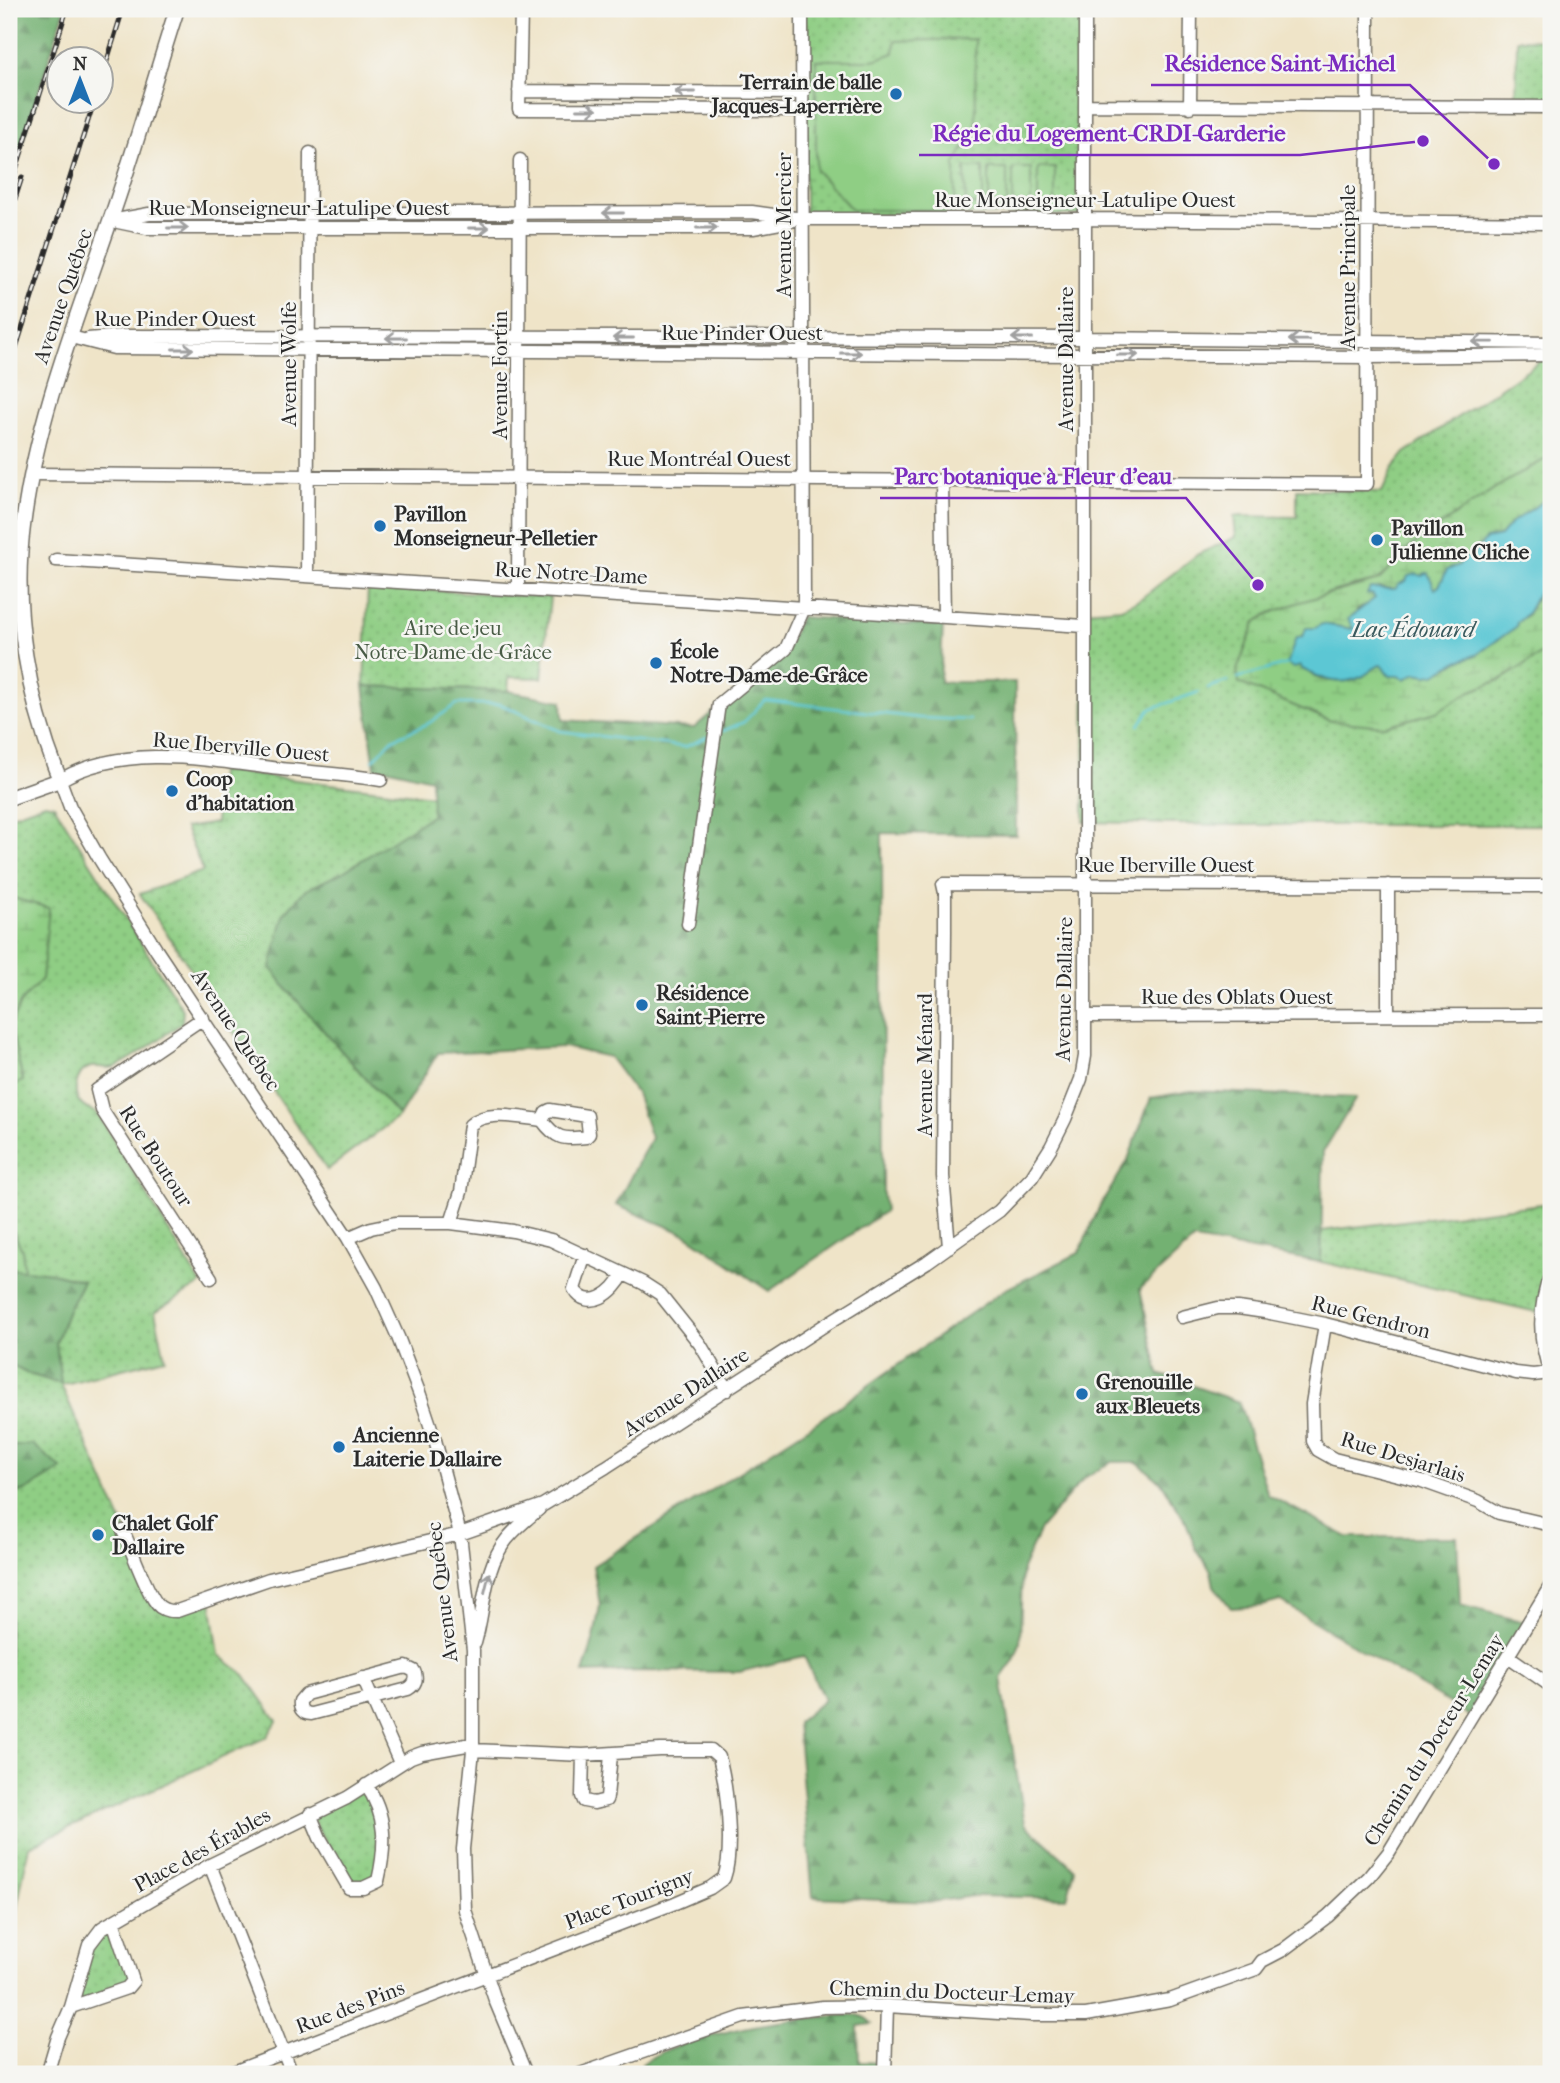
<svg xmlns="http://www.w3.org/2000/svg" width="1560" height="2083" font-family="'IM FELL French Canon',serif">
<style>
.green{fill:url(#green-dots);stroke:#5d7c58;stroke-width:2}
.forest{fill:url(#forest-firs);stroke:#4f6e4e;stroke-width:2}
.wetland{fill:url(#wetland-marsh);stroke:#5d7c58;stroke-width:2}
.pitch{fill:#8fce84;stroke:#5d7c58;stroke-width:2}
.water{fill:#5bc7d4;stroke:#437980;stroke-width:2}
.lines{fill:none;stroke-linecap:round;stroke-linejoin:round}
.stream{stroke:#5bc7d4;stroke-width:2.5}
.minor-casing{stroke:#706c62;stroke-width:15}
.major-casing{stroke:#706c62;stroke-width:17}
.minor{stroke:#fff;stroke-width:12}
.major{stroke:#fff;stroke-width:14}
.rail-casing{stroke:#2b2b2b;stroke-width:5}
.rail{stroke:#f6f6f2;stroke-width:2.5;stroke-dasharray:8;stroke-linecap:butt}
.oneway{stroke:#a0a0a0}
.poi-dot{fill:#1f6fb2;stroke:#f6f6f2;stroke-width:2.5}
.labels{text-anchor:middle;stroke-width:5;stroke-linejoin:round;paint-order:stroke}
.poi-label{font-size:21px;font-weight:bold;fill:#2b2b2b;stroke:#f6f6f2;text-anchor:start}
.street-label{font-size:21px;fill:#2b2b2b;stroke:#f6f6f2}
.park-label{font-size:21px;fill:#495c46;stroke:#f6f6f2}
.water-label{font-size:23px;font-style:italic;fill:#395a5e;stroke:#f6f6f2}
.leader{fill:none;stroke:#7b2cbf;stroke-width:2.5}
.callout-dot{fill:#7b2cbf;stroke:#f6f6f2;stroke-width:2.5}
.callout-label{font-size:23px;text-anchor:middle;font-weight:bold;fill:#7b2cbf;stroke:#f6f6f2;stroke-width:5;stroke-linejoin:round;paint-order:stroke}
</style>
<defs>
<pattern id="green-dots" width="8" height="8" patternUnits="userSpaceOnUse" patternTransform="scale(1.75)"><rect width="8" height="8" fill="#8fce84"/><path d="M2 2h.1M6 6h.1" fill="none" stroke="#7cb172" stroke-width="1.8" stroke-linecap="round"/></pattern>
<pattern id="forest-firs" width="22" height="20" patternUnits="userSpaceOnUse" patternTransform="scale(1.75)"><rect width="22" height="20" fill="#73b172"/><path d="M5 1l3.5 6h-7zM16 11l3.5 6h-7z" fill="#5f905e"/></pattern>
<pattern id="wetland-marsh" width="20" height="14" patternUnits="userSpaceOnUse" patternTransform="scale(1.75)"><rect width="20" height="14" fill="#8fce84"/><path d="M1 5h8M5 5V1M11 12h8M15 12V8" fill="none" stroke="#7cb172"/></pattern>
</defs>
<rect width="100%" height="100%" fill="#f6f6f2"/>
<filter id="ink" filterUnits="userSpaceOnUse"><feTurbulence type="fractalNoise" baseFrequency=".0143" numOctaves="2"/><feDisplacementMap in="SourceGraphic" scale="14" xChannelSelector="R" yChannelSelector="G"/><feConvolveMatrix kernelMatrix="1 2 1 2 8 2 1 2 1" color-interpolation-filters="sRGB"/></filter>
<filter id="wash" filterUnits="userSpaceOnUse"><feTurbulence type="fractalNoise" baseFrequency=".00686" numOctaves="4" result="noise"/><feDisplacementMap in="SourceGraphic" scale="28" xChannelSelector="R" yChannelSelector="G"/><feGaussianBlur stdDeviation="1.57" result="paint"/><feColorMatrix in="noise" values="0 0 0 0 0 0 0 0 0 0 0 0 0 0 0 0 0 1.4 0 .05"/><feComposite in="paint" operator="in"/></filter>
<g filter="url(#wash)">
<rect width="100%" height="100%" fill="#efe4c8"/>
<path class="green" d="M804,9H1081V215H805Z
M1517,39L1551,40V107H1516Z
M1549,355H1551V456L1497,487L1460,512L1409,548L1379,580L1338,590L1268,614L1255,623L1239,683L1331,721L1471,691L1502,679L1551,648V825H1223L1084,822L1085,611L1121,608L1139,600L1198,554L1236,537L1234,516L1297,517V489L1382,492L1393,468L1405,453Z
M368,587L550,597L542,678L509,677L508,691L364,686Z
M219,771L432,796V816L343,872L304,891L285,987L399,1116L327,1170L140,894L203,871L185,828L216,823Z
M45,803L54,805L183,1010L182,1022L175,1028C157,1040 134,1059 115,1067C106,1070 96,1064 88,1068C75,1074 71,1097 83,1106C86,1109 93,1111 97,1113L201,1284L155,1312L165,1358L61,1385L151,1588L161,1602L171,1606L211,1600L219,1655L245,1675L277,1721L267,1737L29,1846L15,1917L9,1932V1494L25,1491L32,1444L9,1447V1364L26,1373L61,1384L56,1342L68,1310L83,1281L52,1273L24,1270L22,1250L9,1223V1087L23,1081L10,1026L20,1003L42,978L48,908L9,897V816Z
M1551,1203V1273L1541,1313L1321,1262L1322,1231Z
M366,1785L383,1823L378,1881L349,1888L310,1814Z
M113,1921L133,1981L71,2007L89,1945Z"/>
<path class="forest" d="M9,9H65L9,184Z
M800,617L943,626L940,682H1015L1016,835L882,833L883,1194L885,1211L769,1291L685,1234L616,1205L651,1138L636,1093L609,1057L564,1047L438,1053L399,1116L285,987L271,967L284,914L304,891L343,872L432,815L431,779L390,769L375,768L364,686L508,691L562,701L563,720L694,728L786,649Z
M1191,1091L1356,1098L1323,1152L1321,1262L1194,1240L1140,1289L1159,1374L1239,1402L1268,1495L1348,1537H1457L1460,1605L1529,1623L1470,1716L1280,1601L1262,1606L1231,1608L1214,1586L1211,1571L1196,1549L1186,1522L1161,1482L1137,1462H1112L1084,1478L1040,1529L1022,1569L1020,1643L1014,1660L1001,1678L1025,1824L1075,1869L1067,1898L973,1896L932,1902L813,1897L797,1723L824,1700L804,1656L739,1672L646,1671L583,1673L594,1638L600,1605L593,1566L811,1426L1004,1290L1079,1253L1099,1208L1127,1162L1151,1098Z
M9,1268L52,1273L83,1281L68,1310L56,1342L61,1384L26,1373L9,1364Z
M32,1444L62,1469L25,1491L9,1494V1447Z
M849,2015C858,2015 866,2016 872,2024L858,2026L859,2062L880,2063V2074H646L642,2064C659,2051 677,2046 697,2040C747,2024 797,2019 849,2015Z"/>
<path class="wetland" d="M1551,456V496L1511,523L1500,536L1486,539L1472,556L1465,557L1459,565L1447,570L1439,586L1434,590L1431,580C1420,576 1403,578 1396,589L1380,587L1372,594L1376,598L1369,604L1357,610L1353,629L1331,625L1296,638L1291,655L1297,666L1301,665C1314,683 1344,685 1362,677C1368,674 1374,665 1381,665C1388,666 1398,675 1405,679L1416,673L1426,675L1449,667L1458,661L1476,655L1516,627L1517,622L1526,616L1548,577L1551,576V648L1502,679L1471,691L1436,712L1385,726L1331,721L1239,683L1237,670L1255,623L1268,614L1300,602L1379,580L1409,548L1460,512L1497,487Z
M9,897L49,908L42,979L20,1003L10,1026L23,1081L9,1087Z
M9,1223L22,1250L24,1270L9,1268Z"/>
<path class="pitch" d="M975,39L976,127L955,164V210H852L816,170V60H874L894,53L895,41Z
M965,168H983V204H966Z
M1013,168H1031V204H1013Z
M1038,168H1055V204H1038Z
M989,169H1007V205H989Z"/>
<path class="water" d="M1551,496V576L1549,577L1548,582C1534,590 1533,614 1517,622L1516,627L1476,655L1458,661L1435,674L1426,675L1416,673L1405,679L1399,676H1390L1381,665C1373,667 1369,674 1361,677C1339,687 1322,679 1302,669L1301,666L1294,668L1287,664L1296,638L1303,637L1306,628H1315L1322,624L1353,629L1348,619L1375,598L1372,594H1367L1370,588L1395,589L1399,584L1406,581L1408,576L1417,574L1422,576L1425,573H1428L1435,589L1439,586L1447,570L1459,565L1465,557L1472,556L1486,539L1500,536L1511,523Z"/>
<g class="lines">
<path class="stream" d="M1238,678L1287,664
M1208,688L1228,681
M1139,725L1150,709L1199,692
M723,731L744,722L765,700L920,718L970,720
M373,760L393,739L429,723L457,704H500L560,731L685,747L707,737"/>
</g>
</g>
<g filter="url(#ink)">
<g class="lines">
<g class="minor-casing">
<path id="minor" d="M521,9L519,109L803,110
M519,91L803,93
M1085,105L1551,107
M1190,107L1191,9
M111,221L149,214L752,212L803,219H1085L1551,223
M118,222L147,228H753L791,221
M71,337L114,348L1367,357L1551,355
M88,339L122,336L1085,338L1551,343
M32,474L1367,484L1368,9
M942,480L944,617
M56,560L1084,626
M307,576L310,153
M518,590L520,160
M381,780C342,774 303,772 264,767C198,758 121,745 60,780L70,807L99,858L157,951L348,1238L376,1288L398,1337L420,1395L435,1440L460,1534L473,1650V1750L463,1849L465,1910L495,2000L526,2074
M688,924L719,704L786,649L804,608L802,9
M1388,1015V885
M1086,1016L1551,1015
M203,1018L97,1090L102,1110L211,1278
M550,1110L587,1116L589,1134L586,1137C563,1140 556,1139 542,1120L546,1112Z
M451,1223L461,1192L470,1125C486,1109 521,1118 542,1120
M348,1238L371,1228L395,1223H451L513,1231L551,1240L643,1283L660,1294L700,1344L727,1390
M949,1247L943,1176L945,931V893L943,884L1551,886
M585,1255L574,1289C588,1313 615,1292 623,1274
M1551,1273C1538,1307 1538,1341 1551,1374
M1182,1317L1218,1308H1238L1265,1312L1325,1324L1516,1373L1533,1375L1550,1373
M1325,1324L1312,1404L1313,1441L1318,1450L1334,1459L1422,1481L1478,1501L1499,1513L1551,1525
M123,1531C131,1547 148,1598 160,1607C166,1611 170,1611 177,1611L269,1579L460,1534L543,1505L606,1467L825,1325L927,1262L999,1211L1032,1177L1051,1147L1065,1119L1081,1079L1085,1056V9
M475,1643C485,1609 483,1568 507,1539C516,1528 528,1518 539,1509
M1508,1656L1551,1686
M406,1667L414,1671C418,1679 415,1685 408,1689L311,1714C303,1714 299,1709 300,1701L306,1694Z
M363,1678L400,1763
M583,1755L582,1796L584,1801L594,1803L606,1800L607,1797L611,1755
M310,1814L320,1838L349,1888H363L378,1881C386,1847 387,1814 366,1785
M210,1865L292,2074
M71,2007L127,1988L133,1981L113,1921
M47,2074L58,2037L71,2007L89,1945L102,1928L210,1865L347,1798L411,1757L422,1753L472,1744
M228,2074L675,1903L710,1888L724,1878C734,1850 727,1786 719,1757L711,1750H660L583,1755L473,1750
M580,2074L743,2017L823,2007L887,2006L1031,2015H1086L1170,2000L1256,1969L1262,1961L1283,1950L1328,1916L1369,1877L1389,1852L1551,1585
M885,2074L887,2006"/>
</g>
<g class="major-casing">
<path id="major" d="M9,798L60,780C28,701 12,611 23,526C36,421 76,320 110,221C135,151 154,79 177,9"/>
</g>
<use href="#minor" class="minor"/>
<use href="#major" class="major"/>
<g class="rail-casing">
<path id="rail" d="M102,77L123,9
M9,187L14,176L67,9
M9,218L22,177
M9,370L94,102"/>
</g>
<use href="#rail" class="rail"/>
</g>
<defs><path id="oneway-shaft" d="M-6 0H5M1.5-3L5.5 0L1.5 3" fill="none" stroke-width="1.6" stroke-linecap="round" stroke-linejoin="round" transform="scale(1.75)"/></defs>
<g class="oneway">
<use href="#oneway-shaft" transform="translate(685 92) rotate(-180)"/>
<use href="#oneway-shaft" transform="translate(587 109)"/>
<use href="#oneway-shaft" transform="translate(613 213) rotate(180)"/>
<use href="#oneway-shaft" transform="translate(178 228)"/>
<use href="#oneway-shaft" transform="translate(479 228)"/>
<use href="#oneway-shaft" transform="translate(707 228)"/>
<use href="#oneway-shaft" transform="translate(396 338) rotate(180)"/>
<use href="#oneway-shaft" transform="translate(623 338) rotate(-180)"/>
<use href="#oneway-shaft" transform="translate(1022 338) rotate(180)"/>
<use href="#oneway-shaft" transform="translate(1299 340) rotate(-179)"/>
<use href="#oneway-shaft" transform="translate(1483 342) rotate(-179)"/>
<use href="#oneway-shaft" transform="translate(183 349)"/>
<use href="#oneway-shaft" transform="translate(851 353)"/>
<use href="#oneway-shaft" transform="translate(1128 355)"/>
<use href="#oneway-shaft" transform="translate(487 1583) rotate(-76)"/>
</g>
</g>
<g class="poi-dot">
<circle cx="896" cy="94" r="7"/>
<circle cx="380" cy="526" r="7"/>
<circle cx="1377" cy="540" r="7"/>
<circle cx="656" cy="663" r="7"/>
<circle cx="172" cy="791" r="7"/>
<circle cx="642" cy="1005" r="7"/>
<circle cx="1082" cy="1394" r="7"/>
<circle cx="339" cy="1447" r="7"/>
<circle cx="98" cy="1535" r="7"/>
</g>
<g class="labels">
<g class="poi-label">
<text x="882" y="89" text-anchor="end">Terrain de balle<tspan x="882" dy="24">Jacques-Laperrière</tspan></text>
<text x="394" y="521">Pavillon<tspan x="394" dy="24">Monseigneur-Pelletier</tspan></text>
<text x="1391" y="535">Pavillon<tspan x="1391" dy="24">Julienne Cliche</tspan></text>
<text x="670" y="658">École<tspan x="670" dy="24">Notre-Dame-de-Grâce</tspan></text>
<text x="186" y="786">Coop<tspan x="186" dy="24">d'habitation</tspan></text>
<text x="656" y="1000">Résidence<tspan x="656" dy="24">Saint-Pierre</tspan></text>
<text x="1096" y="1389">Grenouille<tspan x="1096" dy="24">aux Bleuets</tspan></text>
<text x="353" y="1442">Ancienne<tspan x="353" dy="24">Laiterie Dallaire</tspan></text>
<text x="112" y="1530">Chalet Golf<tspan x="112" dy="24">Dallaire</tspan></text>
</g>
<g class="street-label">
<text x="1085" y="207">Rue Monseigneur-Latulipe Ouest</text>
<text x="299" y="215">Rue Monseigneur-Latulipe Ouest</text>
<text transform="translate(784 225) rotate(-90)" y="7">Avenue Mercier</text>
<text transform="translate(1348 267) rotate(-90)" y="7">Avenue Principale</text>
<text transform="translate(63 296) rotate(-71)" y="7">Avenue Québec</text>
<text x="175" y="326">Rue Pinder Ouest</text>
<text x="742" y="340">Rue Pinder Ouest</text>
<text transform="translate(1066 359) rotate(-90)" y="7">Avenue Dallaire</text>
<text transform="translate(289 364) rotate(-90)" y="7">Avenue Wolfe</text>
<text transform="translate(500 375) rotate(-90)" y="7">Avenue Fortin</text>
<text x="699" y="466">Rue Montréal Ouest</text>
<text transform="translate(571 573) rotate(3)" y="7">Rue Notre-Dame</text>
<text transform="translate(241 747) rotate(5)" y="7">Rue Iberville Ouest</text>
<text x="1166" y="872">Rue Iberville Ouest</text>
<text transform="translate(1064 989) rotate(-89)" y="7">Avenue Dallaire</text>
<text x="1237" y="1004">Rue des Oblats Ouest</text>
<text transform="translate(236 1030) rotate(56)" y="7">Avenue Québec</text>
<text transform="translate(925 1065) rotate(-90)" y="7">Avenue Ménard</text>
<text transform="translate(156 1156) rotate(57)" y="7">Rue Boutour</text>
<text transform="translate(1371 1317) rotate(14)" y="7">Rue Gendron</text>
<text transform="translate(686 1392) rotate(-33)" y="7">Avenue Dallaire</text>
<text transform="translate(1403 1457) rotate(17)" y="7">Rue Desjarlais</text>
<text transform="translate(442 1592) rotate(-97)" y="7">Avenue Québec</text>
<text transform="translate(1434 1740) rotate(-58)" y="7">Chemin du Docteur-Lemay</text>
<text transform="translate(202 1850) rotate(-29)" y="7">Place des Érables</text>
<text transform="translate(629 1899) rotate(-21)" y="7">Place Tourigny</text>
<text transform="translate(952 1992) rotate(2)" y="7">Chemin du Docteur-Lemay</text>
<text transform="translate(350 2007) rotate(-21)" y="7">Rue des Pins</text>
</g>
<g class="park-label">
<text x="453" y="635">Aire de jeu<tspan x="453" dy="24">Notre-Dame-de-Grâce</tspan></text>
</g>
<g class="water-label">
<text x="1413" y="637">Lac Édouard</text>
</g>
</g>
<path class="leader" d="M1494 164L1410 85H1151M1423 141L1300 155H919M1258 585L1186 498H880"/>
<g class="callout-dot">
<circle cx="1494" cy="164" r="7"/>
<circle cx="1423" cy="141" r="7"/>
<circle cx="1258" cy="585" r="7"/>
</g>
<g class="callout-label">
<text x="1280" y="71">Résidence Saint-Michel</text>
<text x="1109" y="141">Régie du Logement-CRDI-Garderie</text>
<text x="1033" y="484">Parc botanique à Fleur d'eau</text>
</g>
<rect width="1560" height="2083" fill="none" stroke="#f6f6f2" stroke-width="35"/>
<g transform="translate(80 80)"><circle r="33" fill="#f6f6f2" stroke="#a5a5a2" stroke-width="2"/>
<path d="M0-5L12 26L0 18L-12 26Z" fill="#1f6fb2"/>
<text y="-10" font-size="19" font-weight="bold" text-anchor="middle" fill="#2b2b2b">N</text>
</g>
</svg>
